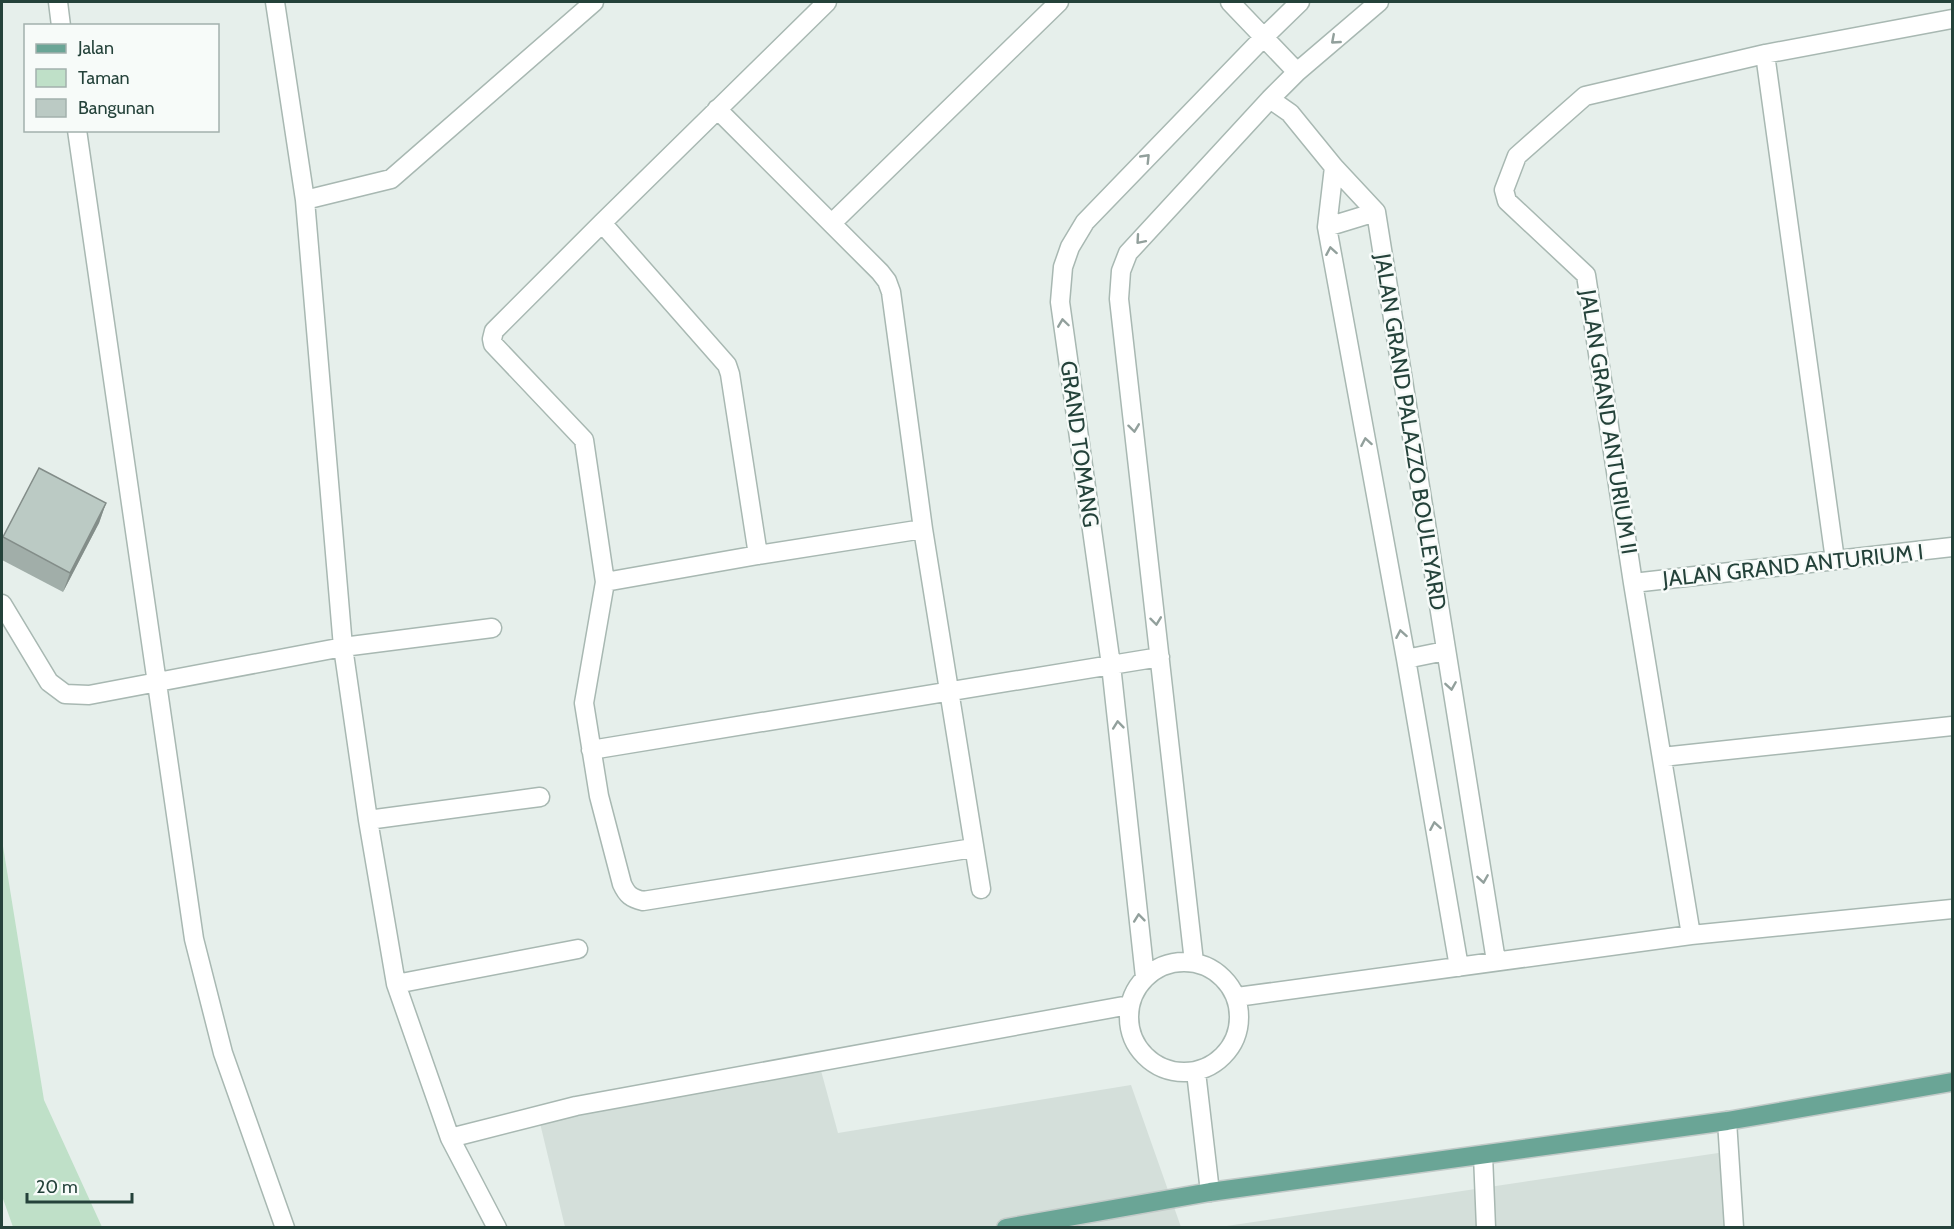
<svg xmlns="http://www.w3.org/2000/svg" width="1954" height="1229" font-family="Cabin,sans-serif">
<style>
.built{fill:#d4dfda}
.green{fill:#bfe0c8}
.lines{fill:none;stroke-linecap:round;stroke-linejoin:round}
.minor-casing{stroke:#a8b8b2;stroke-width:21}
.major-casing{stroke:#c2cac8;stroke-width:21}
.minor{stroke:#fff;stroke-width:18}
.major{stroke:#6aa596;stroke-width:18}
.wall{fill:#a1aea9}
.shaded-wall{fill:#838d89}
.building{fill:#bbcac4;stroke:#838d89;stroke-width:1.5}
.oneway{stroke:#92a09c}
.labels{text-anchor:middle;stroke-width:5;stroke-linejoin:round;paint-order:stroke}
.street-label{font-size:22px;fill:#24423a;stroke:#f7fbf9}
</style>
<rect width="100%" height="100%" fill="#e6efeb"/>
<path class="built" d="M820,1067L838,1133L1131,1085L1181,1227H565L539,1119Z
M1725,1152L1724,1227H1220Z"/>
<path class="green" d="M2,840L44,1100L102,1227H13L2,1196Z"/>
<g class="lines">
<g class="minor-casing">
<path id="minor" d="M58,2L61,26
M275,2L305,200L343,647L368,820L396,984L450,1138L497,1228
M827,2L602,223L494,331L492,339L493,344L584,440L605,582L584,703L599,796L622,884C627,895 631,898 643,901L973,848
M1230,2L1297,72
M1765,54L1835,560
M1270,99L1290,113L1334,167L1376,212L1496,961
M717,109L880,272L887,281L891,292L923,529L981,889
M77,130L194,939L223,1053L285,1228
M1334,167L1327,227L1406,659L1459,967
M305,200L391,179L594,2
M602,223L727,365L730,374L758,555
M832,223L1059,2
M1327,227L1376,212
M605,582L758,555L923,529
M1633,583L1952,547
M2,604L49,682L65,694L89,695L343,647L492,628
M1406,659L1445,651
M591,750L1160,657
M1662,757L1952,726
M368,820L540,797
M1691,935L1633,583L1586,275L1507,201L1504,190L1517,156L1585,96L1765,54L1952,19
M1129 1017a55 55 0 1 1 110 0a55 55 0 1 1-110 0Z
M1194,962L1119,299L1121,271L1128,253L1270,99L1297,72L1379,2
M1145,977L1111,665L1060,302L1063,267L1070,247L1085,222L1263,38L1300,2
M396,984L578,949
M1237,997L1691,935L1952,909
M1196,1072L1210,1192
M1727,1121L1734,1228
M450,1138L576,1106L1129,1005
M1483,1155L1486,1228"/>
</g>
<g class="major-casing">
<path id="major" d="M1006,1228L1210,1192L1727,1121L1952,1082"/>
</g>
<use href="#minor" class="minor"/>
<use href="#major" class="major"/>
</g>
<path class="wall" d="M106,503L99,523L63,592L2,560V540L3,537Z"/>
<path class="shaded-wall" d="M106,503L99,523L63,592L70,573Z"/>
<path class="building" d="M39,468L106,503L70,573L3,537Z"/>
<defs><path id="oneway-chevron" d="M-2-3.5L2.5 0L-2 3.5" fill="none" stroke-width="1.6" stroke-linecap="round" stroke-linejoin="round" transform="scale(1.5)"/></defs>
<g class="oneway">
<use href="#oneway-chevron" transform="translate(1335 40) rotate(139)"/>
<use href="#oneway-chevron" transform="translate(1146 158) rotate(-46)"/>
<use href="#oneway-chevron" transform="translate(1140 240) rotate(131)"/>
<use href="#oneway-chevron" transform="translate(1331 251) rotate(-100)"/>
<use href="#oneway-chevron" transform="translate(1063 323) rotate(-98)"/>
<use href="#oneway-chevron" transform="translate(1134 428) rotate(83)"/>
<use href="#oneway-chevron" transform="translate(1366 442) rotate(-100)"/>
<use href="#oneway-chevron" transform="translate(1156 621) rotate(83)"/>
<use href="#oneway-chevron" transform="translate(1401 634) rotate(-100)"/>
<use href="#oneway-chevron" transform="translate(1451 686) rotate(81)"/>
<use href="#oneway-chevron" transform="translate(1118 725) rotate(-96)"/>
<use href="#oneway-chevron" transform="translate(1435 826) rotate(-100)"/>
<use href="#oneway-chevron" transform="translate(1483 879) rotate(81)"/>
<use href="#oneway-chevron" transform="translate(1139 918) rotate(-96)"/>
</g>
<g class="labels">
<g class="street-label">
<text transform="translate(1609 422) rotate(81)" y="8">JALAN GRAND ANTURIUM II</text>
<text transform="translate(1411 432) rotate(81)" y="8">JALAN GRAND PALAZZO BOULEYARD</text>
<text transform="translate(1080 444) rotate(82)" y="8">GRAND TOMANG</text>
<text transform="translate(1793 565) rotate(-6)" y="8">JALAN GRAND ANTURIUM I</text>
</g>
</g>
<rect width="1954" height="1229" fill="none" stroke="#24423a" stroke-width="6"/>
<rect x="24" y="24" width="195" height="108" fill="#f7fbf9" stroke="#a3b1ad" stroke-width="1.5"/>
<rect x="36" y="44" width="30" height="9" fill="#6aa596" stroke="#a3b1ad" stroke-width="1.5"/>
<text x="78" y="54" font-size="18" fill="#24423a">Jalan</text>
<rect x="36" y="69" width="30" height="18" fill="#bfe0c8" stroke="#a3b1ad" stroke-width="1.5"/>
<text x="78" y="84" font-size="18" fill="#24423a">Taman</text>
<rect x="36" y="99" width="30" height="18" fill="#bbcac4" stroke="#a3b1ad" stroke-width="1.5"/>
<text x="78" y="114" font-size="18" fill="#24423a">Bangunan</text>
<path d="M27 1193v9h105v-9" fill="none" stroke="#24423a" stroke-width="3"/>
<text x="36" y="1193" font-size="18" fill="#24423a" stroke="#f7fbf9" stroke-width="4.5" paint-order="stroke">20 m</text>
</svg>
